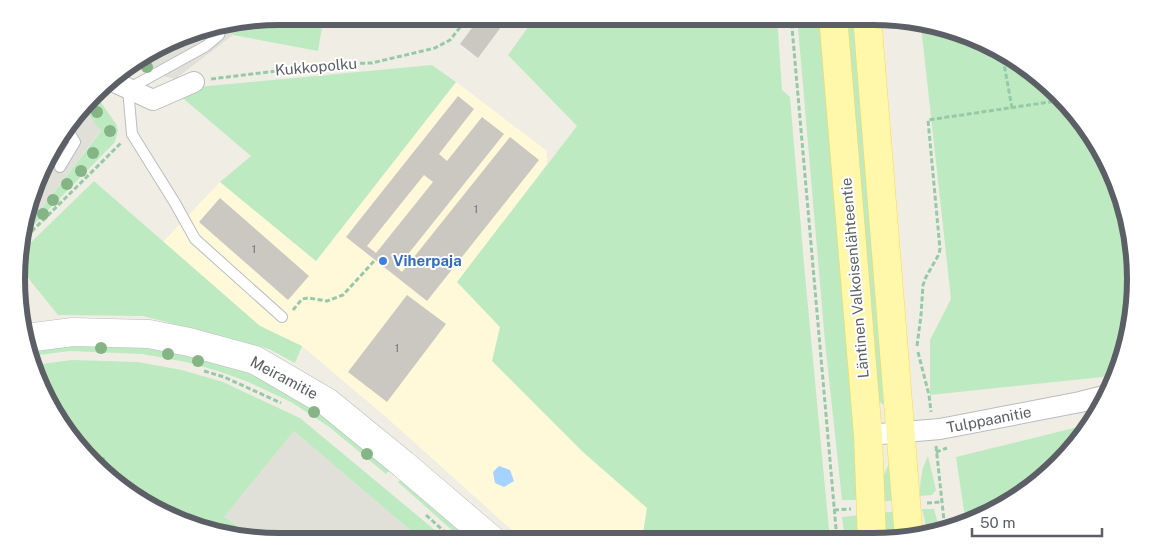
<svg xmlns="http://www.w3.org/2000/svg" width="1152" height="558" font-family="'Public Sans',sans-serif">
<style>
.commercial{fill:#fff9da}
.industrial{fill:#e0dfd8}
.green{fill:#beeac1}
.water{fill:#a5d2ff}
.building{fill:#cbc8c1;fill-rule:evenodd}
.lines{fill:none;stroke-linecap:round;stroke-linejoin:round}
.lane-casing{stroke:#b9bcc1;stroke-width:12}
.street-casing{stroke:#b9bcc1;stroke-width:22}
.secondary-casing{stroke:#b9bdc3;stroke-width:29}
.primary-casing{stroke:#fed84f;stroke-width:29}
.path{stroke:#95c9a8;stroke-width:3;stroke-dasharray:5 2.5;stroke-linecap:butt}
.lane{stroke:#fff;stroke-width:10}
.street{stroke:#fff;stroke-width:20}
.secondary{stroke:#fff;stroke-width:28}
.primary{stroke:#fff7aa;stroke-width:28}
.tree{fill:#85b485}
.shop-dot{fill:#3f7fe0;stroke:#fff;stroke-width:2}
.labels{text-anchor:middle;stroke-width:4;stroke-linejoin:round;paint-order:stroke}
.number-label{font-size:12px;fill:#787a7d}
.street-label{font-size:15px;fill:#5c6066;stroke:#fff}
.shop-label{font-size:15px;font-weight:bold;fill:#366cbe;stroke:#fff;text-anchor:start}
.rim{fill:none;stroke:#5c6066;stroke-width:6}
</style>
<rect width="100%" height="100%" fill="#f0eee4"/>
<path class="commercial" d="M456,82L547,151V164L457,282L500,327L493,361L583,452L647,508L642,540L524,541L385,416L302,346L260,326L163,242L220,182L316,261Z"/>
<path class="industrial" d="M234,24L233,35L175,79L126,67L194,30Z
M84,108L101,130L39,212L22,227L60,133Z
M294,431L423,541L279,542L252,536L224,517Z"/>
<path class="green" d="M279,16H324L318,51L233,35L234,24Z
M536,16H777L782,90L790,97L804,264L830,540H642L647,508L583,452L492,361L500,327L457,282L577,126L508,55Z
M797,16H819L861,500H842L825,342Z
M845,16H856L886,404H882L878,400Z
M921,26L974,36L1059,93L1116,179L1136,279L1119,361L1103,377L930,395V340L951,299Z
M432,65L456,82L316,261L220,182L251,156L178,94L197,87Z
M96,95L116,124L118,130L115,142L21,238L22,227L39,212L101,131L84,108Z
M94,181L260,326L302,346L295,363L269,349L143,316L58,315L20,268L21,252Z
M56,344L146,346L230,366L270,382L327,416L390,469L386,474L328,426L291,402L246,381L218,371L186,362L142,354L70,351L31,356L29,349Z
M72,360L138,362L182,370L223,382L300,418L448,541H423L294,431L224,517L252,536L178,522L93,465L43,395L34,365Z
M1090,424L1081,439L1033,488L973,522L966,524L956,457Z
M928,456L936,490L932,495L920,496C920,481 921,470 928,456Z
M893,457L898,500L878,502C879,485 884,472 893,457Z
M402,478L477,541H464L398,482Z
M922,509H934L940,531L928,534Z
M899,511L901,539L882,540L880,513Z
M860,515L862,540H845L842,517Z"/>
<path class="water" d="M499,466L510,470L514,481L504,487L495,483L493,472Z"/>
<path class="building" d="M481,16H495L504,23L478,58L460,44Z
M155,52L152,61L142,58L146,56Z
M458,96L474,109L439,154L447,161L482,117L504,134L397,268L402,272L510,137L539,160L427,301L346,237ZM424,175L433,182L376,253L367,246Z
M220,198L309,276L288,300L199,222Z
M407,295L446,324L387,402L348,372Z"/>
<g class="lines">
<g class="lane-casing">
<path id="lane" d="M222,26L219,35L206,46L128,89L132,134L175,203L195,239L282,317
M60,167L75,142L66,127"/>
</g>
<g class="street-casing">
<path id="street" d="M110,80L153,100L194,82
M868,435L940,429L1080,402L1104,396L1108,393"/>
</g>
<g class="secondary-casing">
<path id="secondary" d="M26,338L73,332L149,334L189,342L255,360L327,402L403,464L493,541"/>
</g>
<g class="primary-casing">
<path id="primary" d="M833,16L868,435L872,540
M867,16L909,539"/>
</g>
<path class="path" d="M791,16L837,540
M998,53L1004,64L1012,108
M211,79L334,64L372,63L435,48L450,40L469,16
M21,242L122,142
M293,310L302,299L308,298L327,301L343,295L375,260
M917,346L921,315L923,285L926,277L939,254L940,249L928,120L1063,100
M918,352L929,395L931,412
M204,371L224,377L281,403
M936,446L945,530
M936,452L947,448
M96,467L105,457
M927,503L941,502
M834,510L851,509
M426,515L455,541"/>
<use href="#lane" class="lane"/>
<use href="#street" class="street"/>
<use href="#secondary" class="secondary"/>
<use href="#primary" class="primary"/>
</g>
<g class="tree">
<circle cx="147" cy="67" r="6"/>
<circle cx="97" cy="112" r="6"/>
<circle cx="110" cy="131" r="6"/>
<circle cx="93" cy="153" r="6"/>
<circle cx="81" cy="171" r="6"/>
<circle cx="67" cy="184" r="6"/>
<circle cx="53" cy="200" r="6"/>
<circle cx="43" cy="214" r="6"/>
<circle cx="101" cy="348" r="6"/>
<circle cx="168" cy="354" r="6"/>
<circle cx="198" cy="361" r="6"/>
<circle cx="314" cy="412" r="6"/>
<circle cx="367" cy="454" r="6"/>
</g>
<circle class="shop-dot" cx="383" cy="261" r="5"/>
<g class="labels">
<g class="number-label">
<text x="476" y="213">1</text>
<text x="254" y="253">1</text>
<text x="397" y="352">1</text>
</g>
<g class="street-label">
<text transform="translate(316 67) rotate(-5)" y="5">Kukkopolku</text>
<text transform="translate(855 278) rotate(-95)" y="5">Läntinen Valkoisenlähteentie</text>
<text transform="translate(284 378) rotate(28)" y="5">Meiramitie</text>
<text transform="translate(989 420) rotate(-11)" y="5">Tulppaanitie</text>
</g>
<g class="shop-label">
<text x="393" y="266">Viherpaja</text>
</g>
</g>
<path d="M0 0H1152V558H0ZM279 25H873A254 254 0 0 1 1127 279V279A254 254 0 0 1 873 533H279A254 254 0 0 1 25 279V279A254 254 0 0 1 279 25Z" fill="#fff" fill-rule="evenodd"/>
<path class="rim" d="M279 25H873A254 254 0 0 1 1127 279V279A254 254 0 0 1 873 533H279A254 254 0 0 1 25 279V279A254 254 0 0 1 279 25Z"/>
<path d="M972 528v8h130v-8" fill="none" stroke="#5c6066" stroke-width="2.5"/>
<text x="980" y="528" font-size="15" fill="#5c6066" stroke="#ffffff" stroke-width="4" paint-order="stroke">50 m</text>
</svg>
